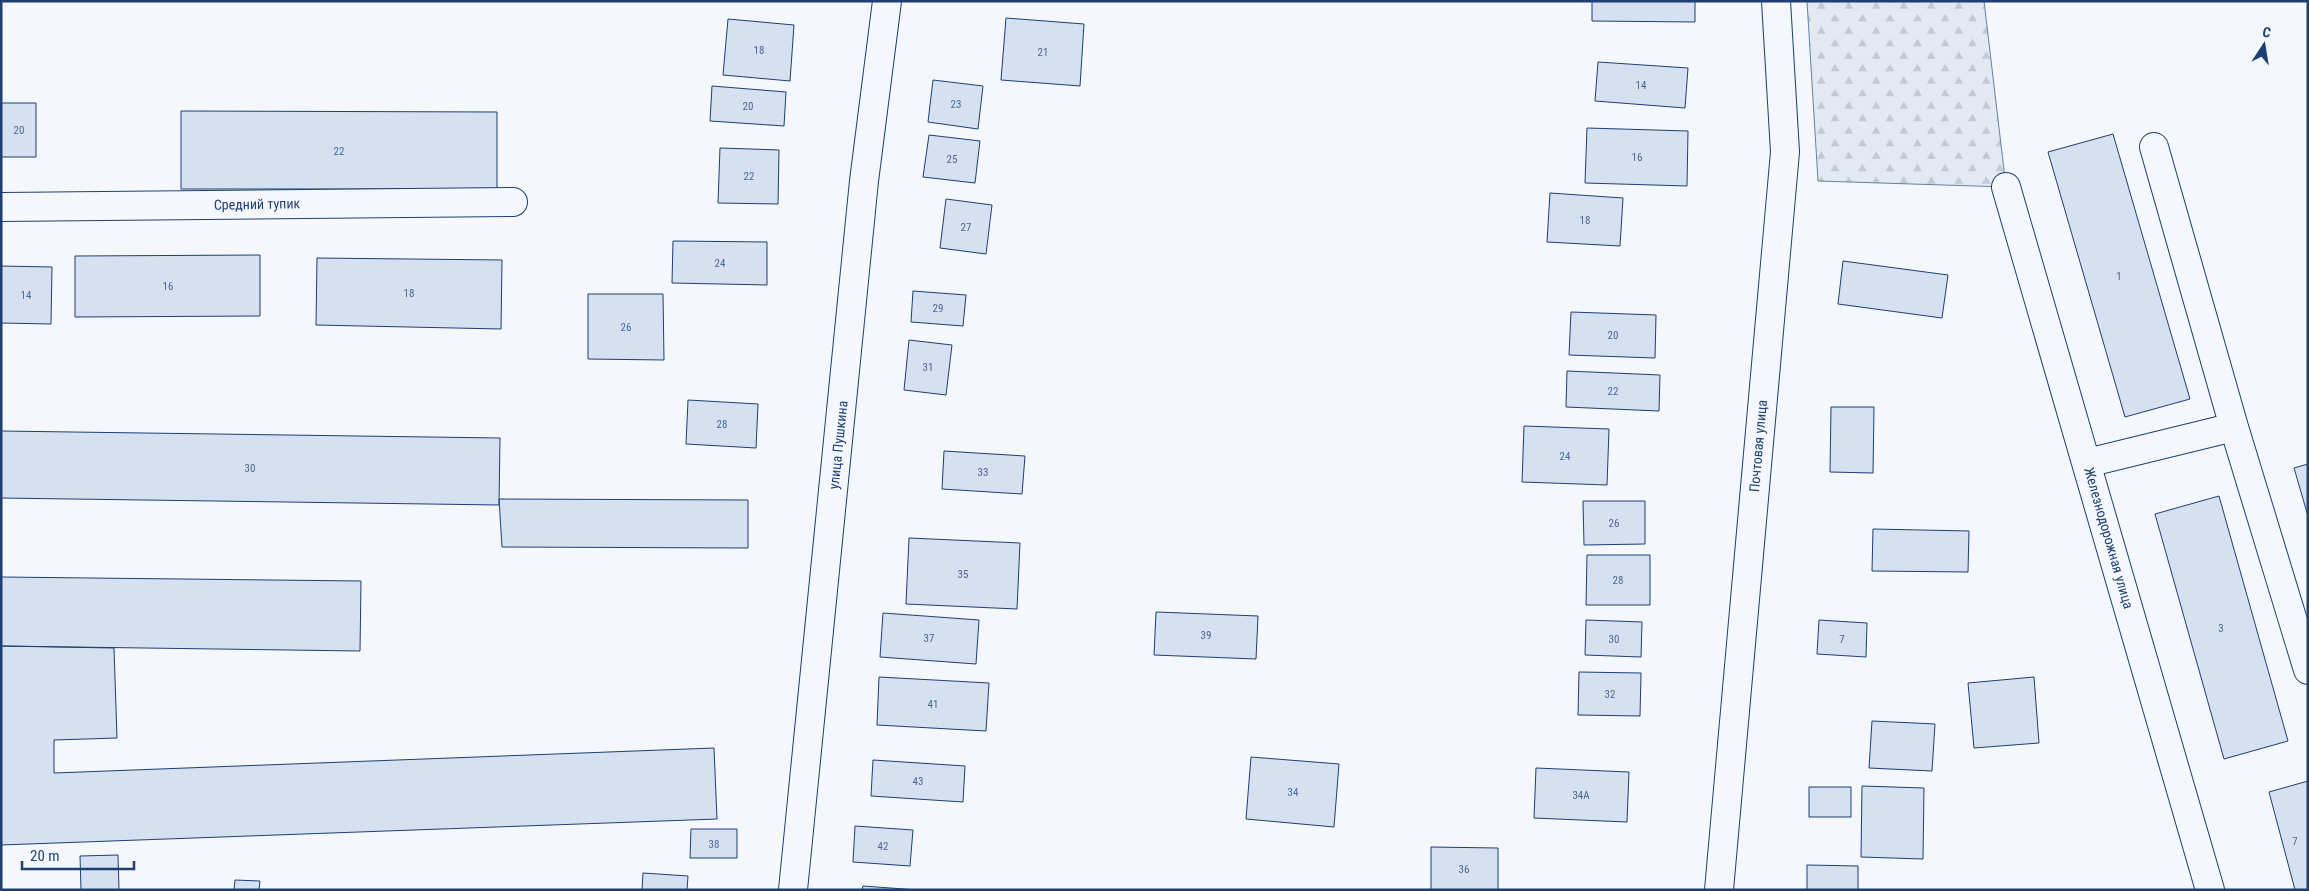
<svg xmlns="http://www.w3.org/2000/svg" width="2309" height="891" font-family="'Roboto Condensed',sans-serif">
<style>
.forest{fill:url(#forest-firs);stroke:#687fa3}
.building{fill:#d5e0f0;stroke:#1d3f73}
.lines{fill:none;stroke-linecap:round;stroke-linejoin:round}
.minor-casing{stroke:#1d3f73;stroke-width:30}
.minor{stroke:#f4f7fb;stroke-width:28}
.labels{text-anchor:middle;stroke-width:4;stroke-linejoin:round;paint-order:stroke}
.number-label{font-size:11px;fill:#4b6792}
.street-label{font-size:14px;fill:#1d3f73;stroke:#f4f7fb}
</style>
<defs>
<pattern id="forest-firs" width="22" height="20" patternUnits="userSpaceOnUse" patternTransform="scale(1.25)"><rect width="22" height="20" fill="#e3e9f0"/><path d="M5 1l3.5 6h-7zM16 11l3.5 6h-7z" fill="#c2c9d1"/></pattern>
</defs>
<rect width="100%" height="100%" fill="#f4f7fb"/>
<path class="forest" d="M1807,1H1984L2006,187L1818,181Z"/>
<path class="building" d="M1592,1H1695V22L1592,21Z
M1006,18L1084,24L1080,86L1001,80Z
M728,19L794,25L790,81L723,75Z
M1598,62L1688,68L1685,108L1595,101Z
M933,80L983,86L978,129L928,122Z
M712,86L786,92L784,126L710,121Z
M1,103H36V157H1Z
M181,111L497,112V189H181Z
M1587,128L1688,131L1687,186L1585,183Z
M2113,134L2190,399L2125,417L2048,152Z
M929,135L980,141L975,183L923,177Z
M720,148L779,150L778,204L718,203Z
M1550,193L1623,198L1620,246L1547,242Z
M946,199L992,205L986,254L940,248Z
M673,241L767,242V285L672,283Z
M260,255V316L75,317V256Z
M317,258L502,260L501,329L316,325Z
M1843,261L1948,275L1942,318L1838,304Z
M1,266L52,267L51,324L1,323Z
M913,291L966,295L963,326L911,322Z
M588,294H663L664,360L588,359Z
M1571,312L1656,315L1655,358L1569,355Z
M909,340L952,345L946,395L904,390Z
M1567,371L1660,375L1659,411L1566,407Z
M688,400L758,404L756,448L686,444Z
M1831,407H1874L1873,473L1830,472Z
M1524,426L1609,429L1607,485L1522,482Z
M1,431L500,438L499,505L1,498Z
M944,451L1025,456L1022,494L942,489Z
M2308,464V516L2294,468Z
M2219,496L2288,741L2224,759L2155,514Z
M499,499L748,500V548L502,547Z
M1583,501H1645V544L1584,545Z
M1873,529L1969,531L1968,572L1872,571Z
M909,538L1020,543L1017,609L906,604Z
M1587,555H1650V605H1586Z
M1,577L361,581L360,651L1,646Z
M1156,612L1258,616L1256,659L1154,655Z
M883,613L979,620L976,664L880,657Z
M1586,620L1642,622L1641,657L1585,655Z
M1819,620L1867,623L1866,657L1817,654Z
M1,646L114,648L117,738L54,740V773L714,748L717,819L1,845Z
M1579,672L1641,673L1640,716L1578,715Z
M879,677L989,683L986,731L877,725Z
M2034,677L2039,743L1974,748L1968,683Z
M1872,721L1935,724L1932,771L1869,768Z
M1251,757L1339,764L1334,827L1246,819Z
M873,760L965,766L963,802L871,796Z
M1536,768L1629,772L1627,822L1534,818Z
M2308,781V890H2295L2269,792Z
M1862,786L1924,788L1923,859L1861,857Z
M1809,787H1851V817H1809Z
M855,826L913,830L910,866L853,862Z
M691,829H737V858H690Z
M1431,847L1498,848V890H1431Z
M118,855L119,890H81L80,856Z
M1807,865L1858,866V890H1807Z
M643,873L688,876L687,890H642Z
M235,880L260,881L259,890H234Z
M863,886L918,890H862Z"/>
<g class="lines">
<g class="minor-casing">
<path id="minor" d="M2154,147L2234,427
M2006,187L2210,890
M1,207L513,202
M2087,463L2234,427L2308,670
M793,890L864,181L887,1
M1719,890L1785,152L1776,1"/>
</g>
<use href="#minor" class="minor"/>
</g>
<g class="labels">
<g class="number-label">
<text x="759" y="54">18</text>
<text x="1043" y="56">21</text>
<text x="1641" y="89">14</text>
<text x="956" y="108">23</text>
<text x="748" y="110">20</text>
<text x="19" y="134">20</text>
<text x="339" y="155">22</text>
<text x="1637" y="161">16</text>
<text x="952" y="163">25</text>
<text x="749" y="180">22</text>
<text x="1585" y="224">18</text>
<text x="966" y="231">27</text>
<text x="720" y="267">24</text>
<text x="2119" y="280">1</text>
<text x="168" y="290">16</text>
<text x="409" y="297">18</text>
<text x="26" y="299">14</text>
<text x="938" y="312">29</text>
<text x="626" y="331">26</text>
<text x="1613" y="339">20</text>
<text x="928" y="371">31</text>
<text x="1613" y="395">22</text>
<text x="722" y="428">28</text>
<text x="1565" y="460">24</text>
<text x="250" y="472">30</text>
<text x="983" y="476">33</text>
<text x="1614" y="527">26</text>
<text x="963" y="578">35</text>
<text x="1618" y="584">28</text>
<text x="2221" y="632">3</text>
<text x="1206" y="639">39</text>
<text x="929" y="642">37</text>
<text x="1614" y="643">30</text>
<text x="1842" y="643">7</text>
<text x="1610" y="698">32</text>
<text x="933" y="708">41</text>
<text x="918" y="785">43</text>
<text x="1293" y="796">34</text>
<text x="1581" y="799">34А</text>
<text x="2295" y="845">7</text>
<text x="714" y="848">38</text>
<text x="883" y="850">42</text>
<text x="1464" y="873">36</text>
</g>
<g class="street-label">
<text transform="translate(257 204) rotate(-1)" y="5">Средний тупик</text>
<text transform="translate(838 445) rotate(-84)" y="5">улица Пушкина</text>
<text transform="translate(1758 446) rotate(-85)" y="5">Почтовая улица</text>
<text transform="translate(2109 538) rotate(74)" y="5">Железнодорожная улица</text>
</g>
</g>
<rect width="2309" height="891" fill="none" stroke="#1d3f73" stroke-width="5"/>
<g transform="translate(2264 45) rotate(12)" stroke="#f4f7fb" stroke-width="4" paint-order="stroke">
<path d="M0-4L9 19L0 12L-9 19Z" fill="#1d3f73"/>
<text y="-8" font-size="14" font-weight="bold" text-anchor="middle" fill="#1d3f73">С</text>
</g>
<path d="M22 861v8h112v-8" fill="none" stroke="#1d3f73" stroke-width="2.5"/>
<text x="30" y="861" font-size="15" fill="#1d3f73" stroke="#f4f7fb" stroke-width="4" paint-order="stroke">20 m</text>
</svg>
